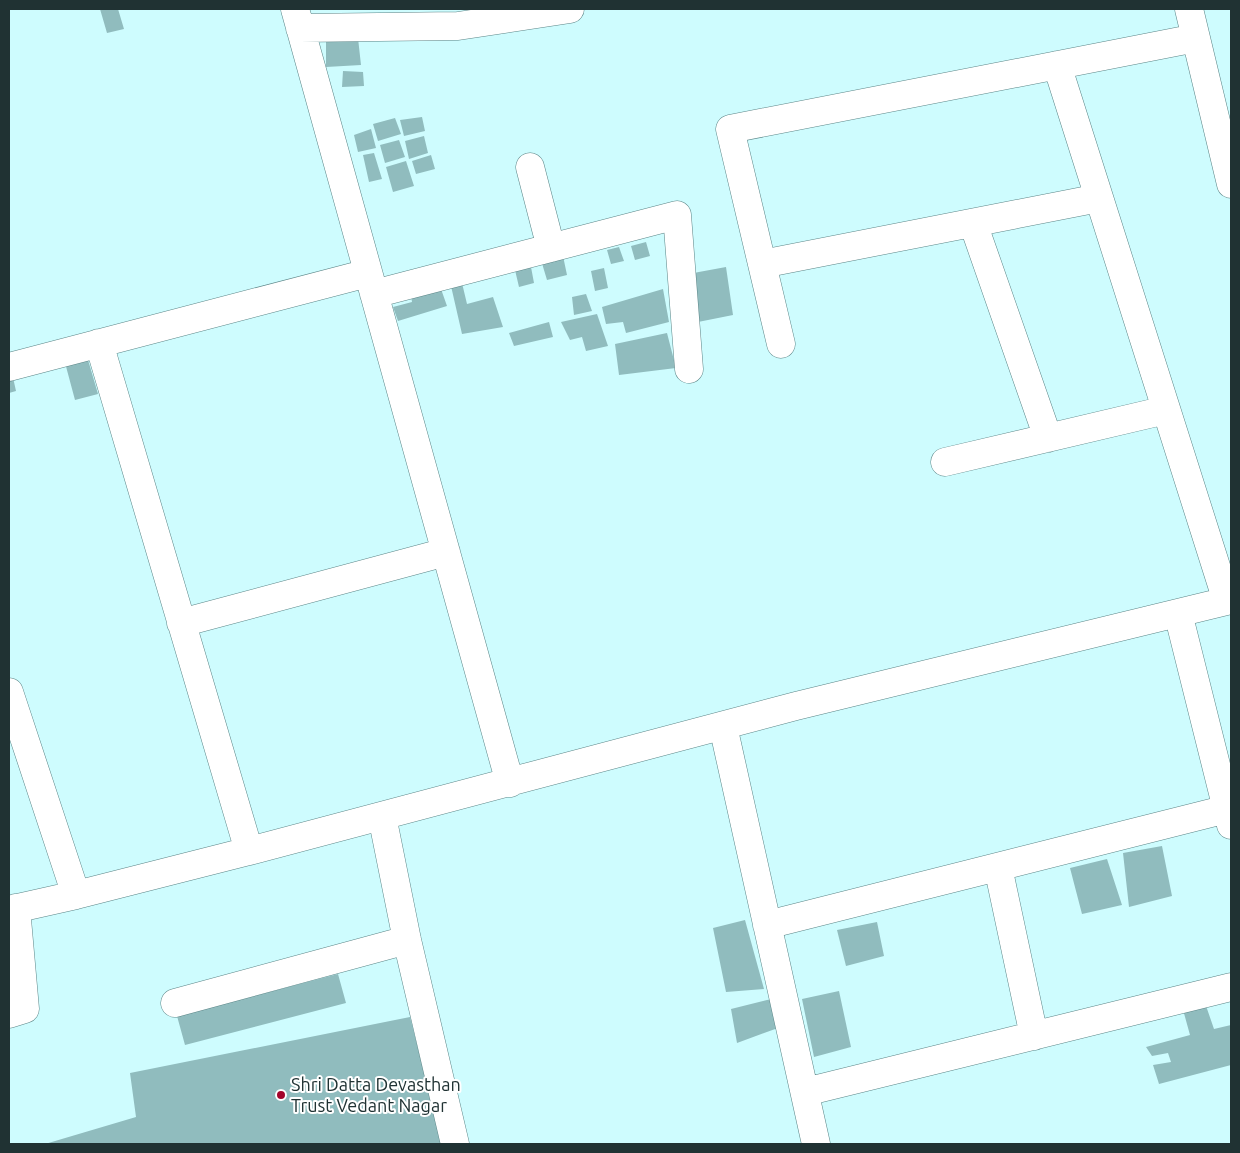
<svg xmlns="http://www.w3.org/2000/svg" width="1240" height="1153" font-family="Ubuntu,sans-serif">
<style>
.building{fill:#90bcbe}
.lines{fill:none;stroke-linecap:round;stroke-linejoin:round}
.minor-casing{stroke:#5b8587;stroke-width:29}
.minor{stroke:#fff;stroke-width:28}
.poi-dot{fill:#a3052b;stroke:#fff;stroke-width:2}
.labels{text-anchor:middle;stroke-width:4;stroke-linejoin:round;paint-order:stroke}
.poi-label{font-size:18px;fill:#203233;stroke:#fff;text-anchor:start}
</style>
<rect width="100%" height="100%" fill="#cefcfe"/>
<path class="building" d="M100,9H118L124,29L107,33Z
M358,38L361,65L326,67V42Z
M343,71L363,72L364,86L342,87Z
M422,117L425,131L404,136L400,120Z
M395,118L401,134L378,141L373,124Z
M371,129L376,148L358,152L354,135Z
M424,136L428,153L409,159L405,141Z
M399,140L405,157L385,163L380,145Z
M374,153L382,179L369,182L363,155Z
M431,155L435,169L416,174L412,161Z
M406,161L414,186L393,192L386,167Z
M646,242L650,256L635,260L631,246Z
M619,247L624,261L611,264L607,250Z
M563,256L567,275L547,280L541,260Z
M531,267L534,283L519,287L515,270Z
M726,267L733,315L693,323L688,274Z
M604,268L608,288L595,291L591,271Z
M462,283L467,304L493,297L503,327L462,334L451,286Z
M441,289L447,306L398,321L393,307L412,302L411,296Z
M663,289L669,322L626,333L623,322L606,324L602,307Z
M586,294L592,311L574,315L572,297Z
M597,314L608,346L586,351L582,337L570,340L561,322Z
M549,322L553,337L514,346L509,333Z
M667,333L676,368L619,375L615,344Z
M86,353L98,394L75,400L64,359Z
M12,373L16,391L9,393V374Z
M1162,846L1172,896L1129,907L1123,853Z
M1107,859L1122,905L1082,914L1070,868Z
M745,920L764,989L726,992L713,928Z
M877,922L884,956L846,966L837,930Z
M338,974L346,1003L185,1045L177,1016Z
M839,991L851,1047L814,1057L802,999Z
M771,999L778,1028L737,1043L731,1009Z
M1204,1000L1214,1029L1231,1025V1065L1159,1084L1153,1065L1171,1062L1168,1053L1152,1056L1146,1047L1190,1035L1182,1006Z
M410,1017L442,1144H45L136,1117L130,1073Z"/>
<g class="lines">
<g class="minor-casing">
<path id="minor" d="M295,9L510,783
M1189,9L1231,184
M300,28L458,26L570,9
M1057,65L1227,601
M530,167L551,248
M973,223L1048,438
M762,264L1099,198
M374,294L677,215L689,369
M99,343L249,851
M781,344L730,129L1196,38
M9,367L368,273
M945,462L1166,410
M1178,613L1231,825
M181,623L446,552
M9,692L76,895
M723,726L816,1144
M382,816L407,940L455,1144
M998,867L1034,1036
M9,910L76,895L249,851L796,706L1231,600
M767,925L1227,809
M175,1003L407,940
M9,1014L25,1009L16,908
M805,1092L1231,987"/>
</g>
<use href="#minor" class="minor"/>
</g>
<circle class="poi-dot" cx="281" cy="1095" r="5"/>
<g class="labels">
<g class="poi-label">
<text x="291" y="1091">Shri Datta Devasthan<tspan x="291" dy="21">Trust Vedant Nagar</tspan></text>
</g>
</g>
<rect width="1240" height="1153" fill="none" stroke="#203233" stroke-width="20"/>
</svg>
